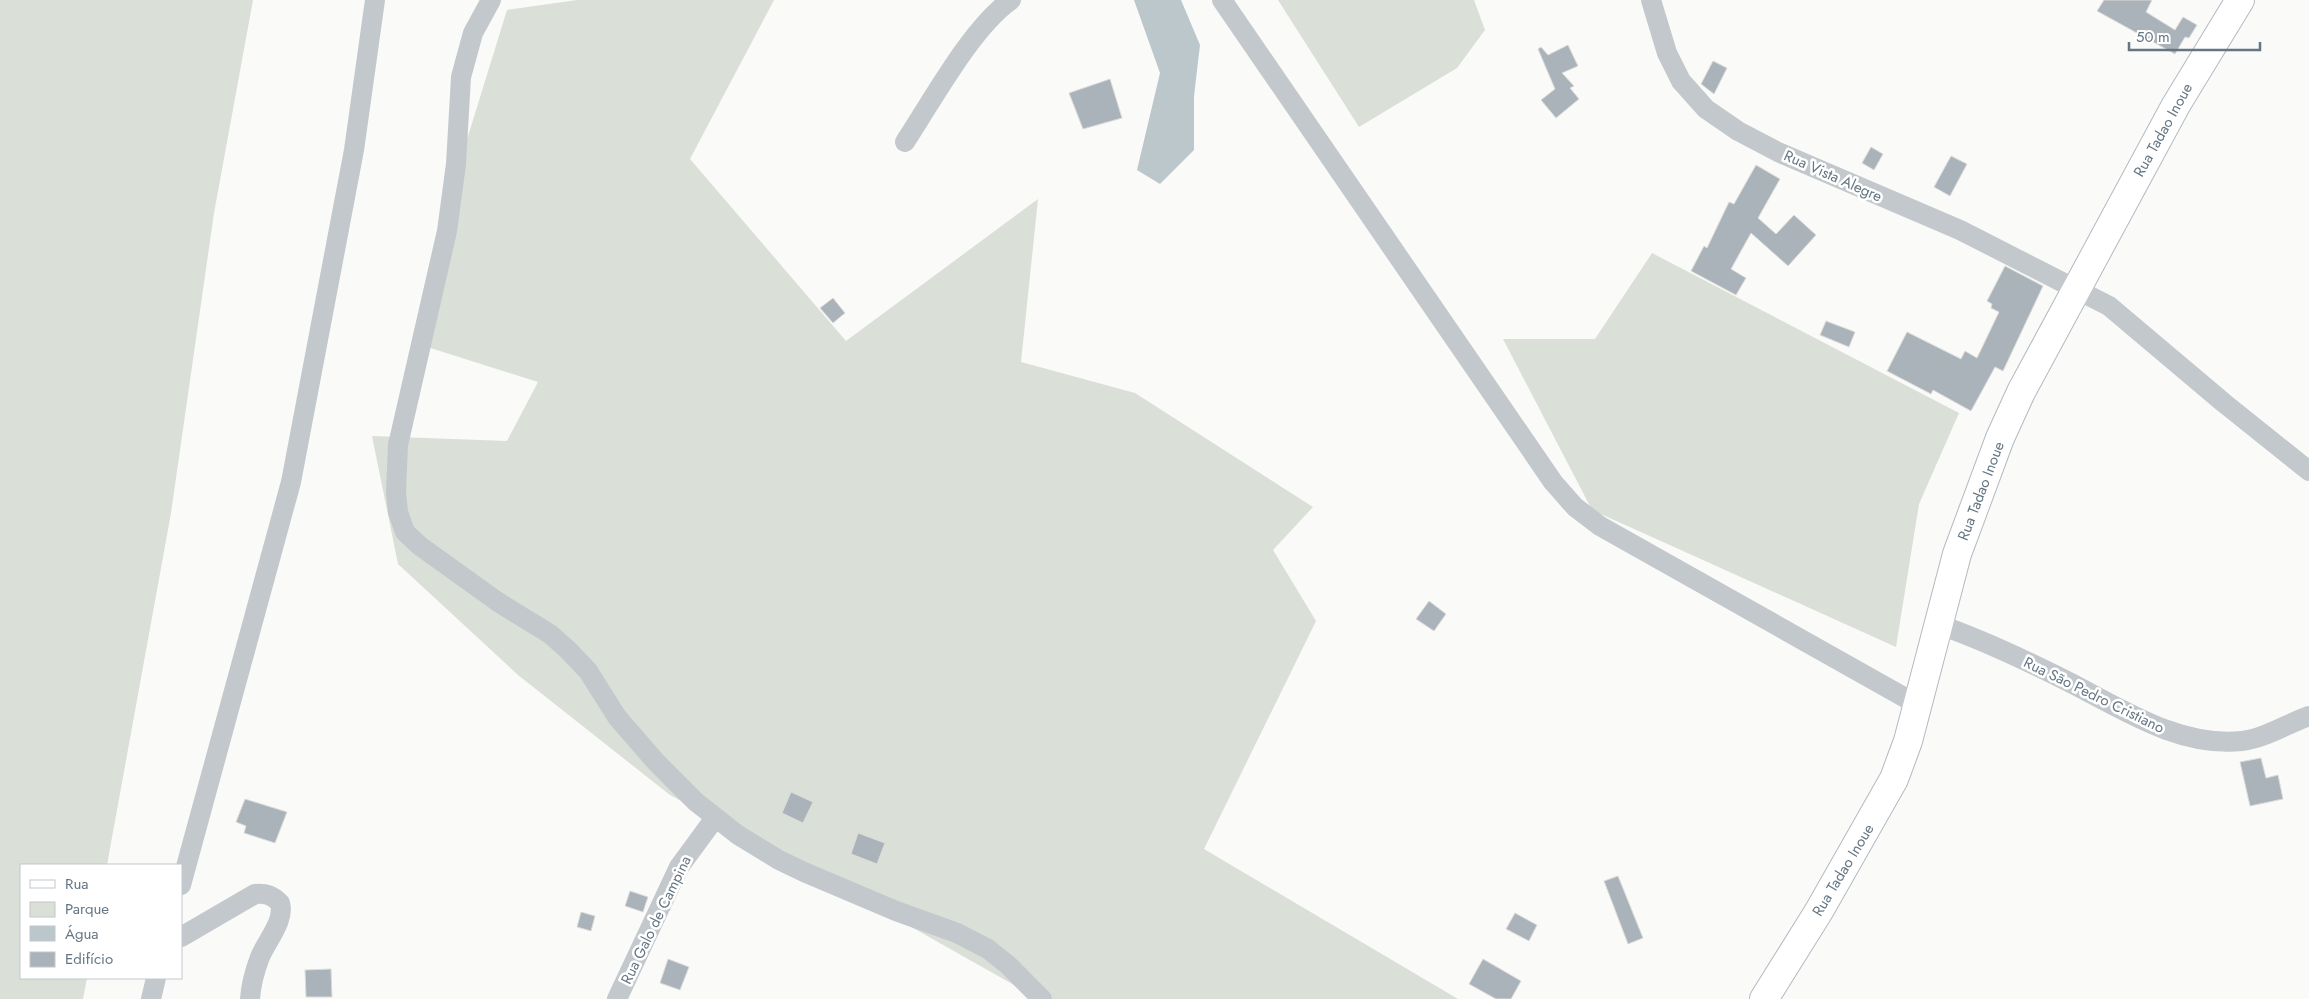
<svg xmlns="http://www.w3.org/2000/svg" width="2309" height="999" font-family="Jost,sans-serif">
<style>
.green{fill:#dadfd7}
.water{fill:#bbc7cb}
.building{fill:#aab3b9;stroke:#dcdcda}
.lines{fill:none;stroke-linecap:round;stroke-linejoin:round}
.secondary-casing{stroke:#b3babf;stroke-width:30}
.street{stroke:#c3c8cc;stroke-width:20}
.secondary{stroke:#fff;stroke-width:28}
.labels{text-anchor:middle;stroke-width:5;stroke-linejoin:round;paint-order:stroke}
.street-label{font-size:15px;fill:#657683;stroke:#fff}
</style>
<rect width="100%" height="100%" fill="#fafaf8"/>
<path class="green" d="M0,0H253L214,213L171,513L107,865H21V978H87L83,999H0Z
M577,0H774L690,159L846,341L1038,199L1021,362L1135,393L1313,507L1273,550L1316,621L1204,849L1458,999H1039L860,898L670,795L518,675L398,564L372,436L507,441L538,382L418,344L461,159L507,10Z
M1278,0H1474L1485,30L1457,68L1359,127Z
M1652,253L1959,413L1919,504L1896,647L1592,510L1503,339H1595Z"/>
<path class="water" d="M1134,0H1181L1200,45L1194,96V150L1160,184L1137,170L1160,73Z"/>
<path class="building" d="M2104,0H2152L2146,12L2175,30L2183,17L2197,25L2189,38L2185,37L2175,54L2097,11Z
M1568,45L1578,66L1562,73L1574,86L1570,88L1579,99L1556,118L1541,100L1555,89L1538,49L1541,47L1548,55Z
M1713,61L1727,68L1714,94L1701,84Z
M1110,79L1122,118L1083,129L1069,93Z
M1871,147L1883,154L1874,170L1862,163Z
M1951,156L1967,164L1950,196L1934,187Z
M1756,165L1780,179L1758,218L1776,234L1794,215L1816,235L1788,266L1751,233L1731,269L1746,278L1736,295L1691,271L1704,246L1707,248L1729,202L1734,204Z
M2005,266L2043,286L2003,371L1995,367L1971,411L1933,390L1931,394L1887,371L1907,332L1961,359L1965,351L1977,358L1999,312L1991,308L1992,304L1987,301Z
M833,298L845,313L833,323L820,308Z
M1826,321L1855,332L1849,347L1820,335Z
M1429,601L1446,614L1434,631L1416,619Z
M2261,758L2266,778L2278,775L2283,799L2250,806L2240,762Z
M791,792L813,802L803,823L782,813Z
M245,799L287,812L275,843L244,833L246,826L236,822Z
M858,833L885,843L877,864L851,854Z
M1618,876L1643,938L1628,944L1604,881Z
M630,891L648,897L643,912L625,906Z
M581,912L595,916L591,931L577,927Z
M1515,913L1537,925L1529,941L1506,929Z
M668,959L689,967L680,990L660,983Z
M1483,959L1521,981L1511,999H1496L1469,984Z
M331,969L332,997H306L305,970Z"/>
<g class="lines">
<g class="secondary-casing">
<path id="secondary" d="M1764,999L1819,911L1894,779L1908,741L1957,554L2000,438L2021,392L2176,105L2240,0"/>
</g>
<path class="street" d="M491,0L473,33L461,77L456,164L447,231L398,445L396,492L398,512L405,532L420,546L498,602L550,634L567,649L588,671L617,717L656,762L696,802L738,835L779,860L804,872L896,911L957,933L988,949L1008,965L1042,999
M1222,0L1553,482L1575,507L1600,526L1918,705
M1651,0L1667,53L1681,81L1706,109L1738,131L1778,152L1960,230L2109,306L2224,403L2309,471
M905,142C932,101 972,27 1011,0
M1940,625C1983,640 2025,660 2065,680C2119,707 2178,748 2242,741C2265,738 2287,724 2309,716
M181,885L291,482L354,150L375,0
M181,937L255,894C266,893 272,895 280,903C285,921 267,940 260,957C255,970 251,984 250,999
M151,999L156,978
M617,999L679,867L715,818"/>
<use href="#secondary" class="secondary"/>
</g>
<g class="labels">
<g class="street-label">
<text transform="translate(2163 130) rotate(-61)" y="5">Rua Tadao Inoue</text>
<text transform="translate(1833 176) rotate(24)" y="5">Rua Vista Alegre</text>
<text transform="translate(1981 491) rotate(-69)" y="5">Rua Tadao Inoue</text>
<text transform="translate(2094 695) rotate(26)" y="5">Rua São Pedro Cristiano</text>
<text transform="translate(1843 870) rotate(-59)" y="5">Rua Tadao Inoue</text>
<text transform="translate(656 920) rotate(-64)" y="5">Rua Galo de Campina</text>
</g>
</g>
<rect x="20" y="864" width="162" height="115" fill="#ffffff" stroke="#c1c8cd"/>
<rect x="30" y="880" width="25" height="8" fill="#ffffff" stroke="#c1c8cd"/>
<text x="65" y="889" font-size="15" fill="#657683">Rua</text>
<rect x="30" y="902" width="25" height="15" fill="#dadfd7" stroke="#c1c8cd"/>
<text x="65" y="914" font-size="15" fill="#657683">Parque</text>
<rect x="30" y="926" width="25" height="15" fill="#bbc7cb" stroke="#c1c8cd"/>
<text x="65" y="939" font-size="15" fill="#657683">Água</text>
<rect x="30" y="952" width="25" height="15" fill="#aab3b9" stroke="#c1c8cd"/>
<text x="65" y="964" font-size="15" fill="#657683">Edifício</text>
<path d="M2129 42v8h131v-8" fill="none" stroke="#657683" stroke-width="2.5"/>
<text x="2136" y="42" font-size="15" fill="#657683" stroke="#ffffff" stroke-width="4" paint-order="stroke">50 m</text>
</svg>
